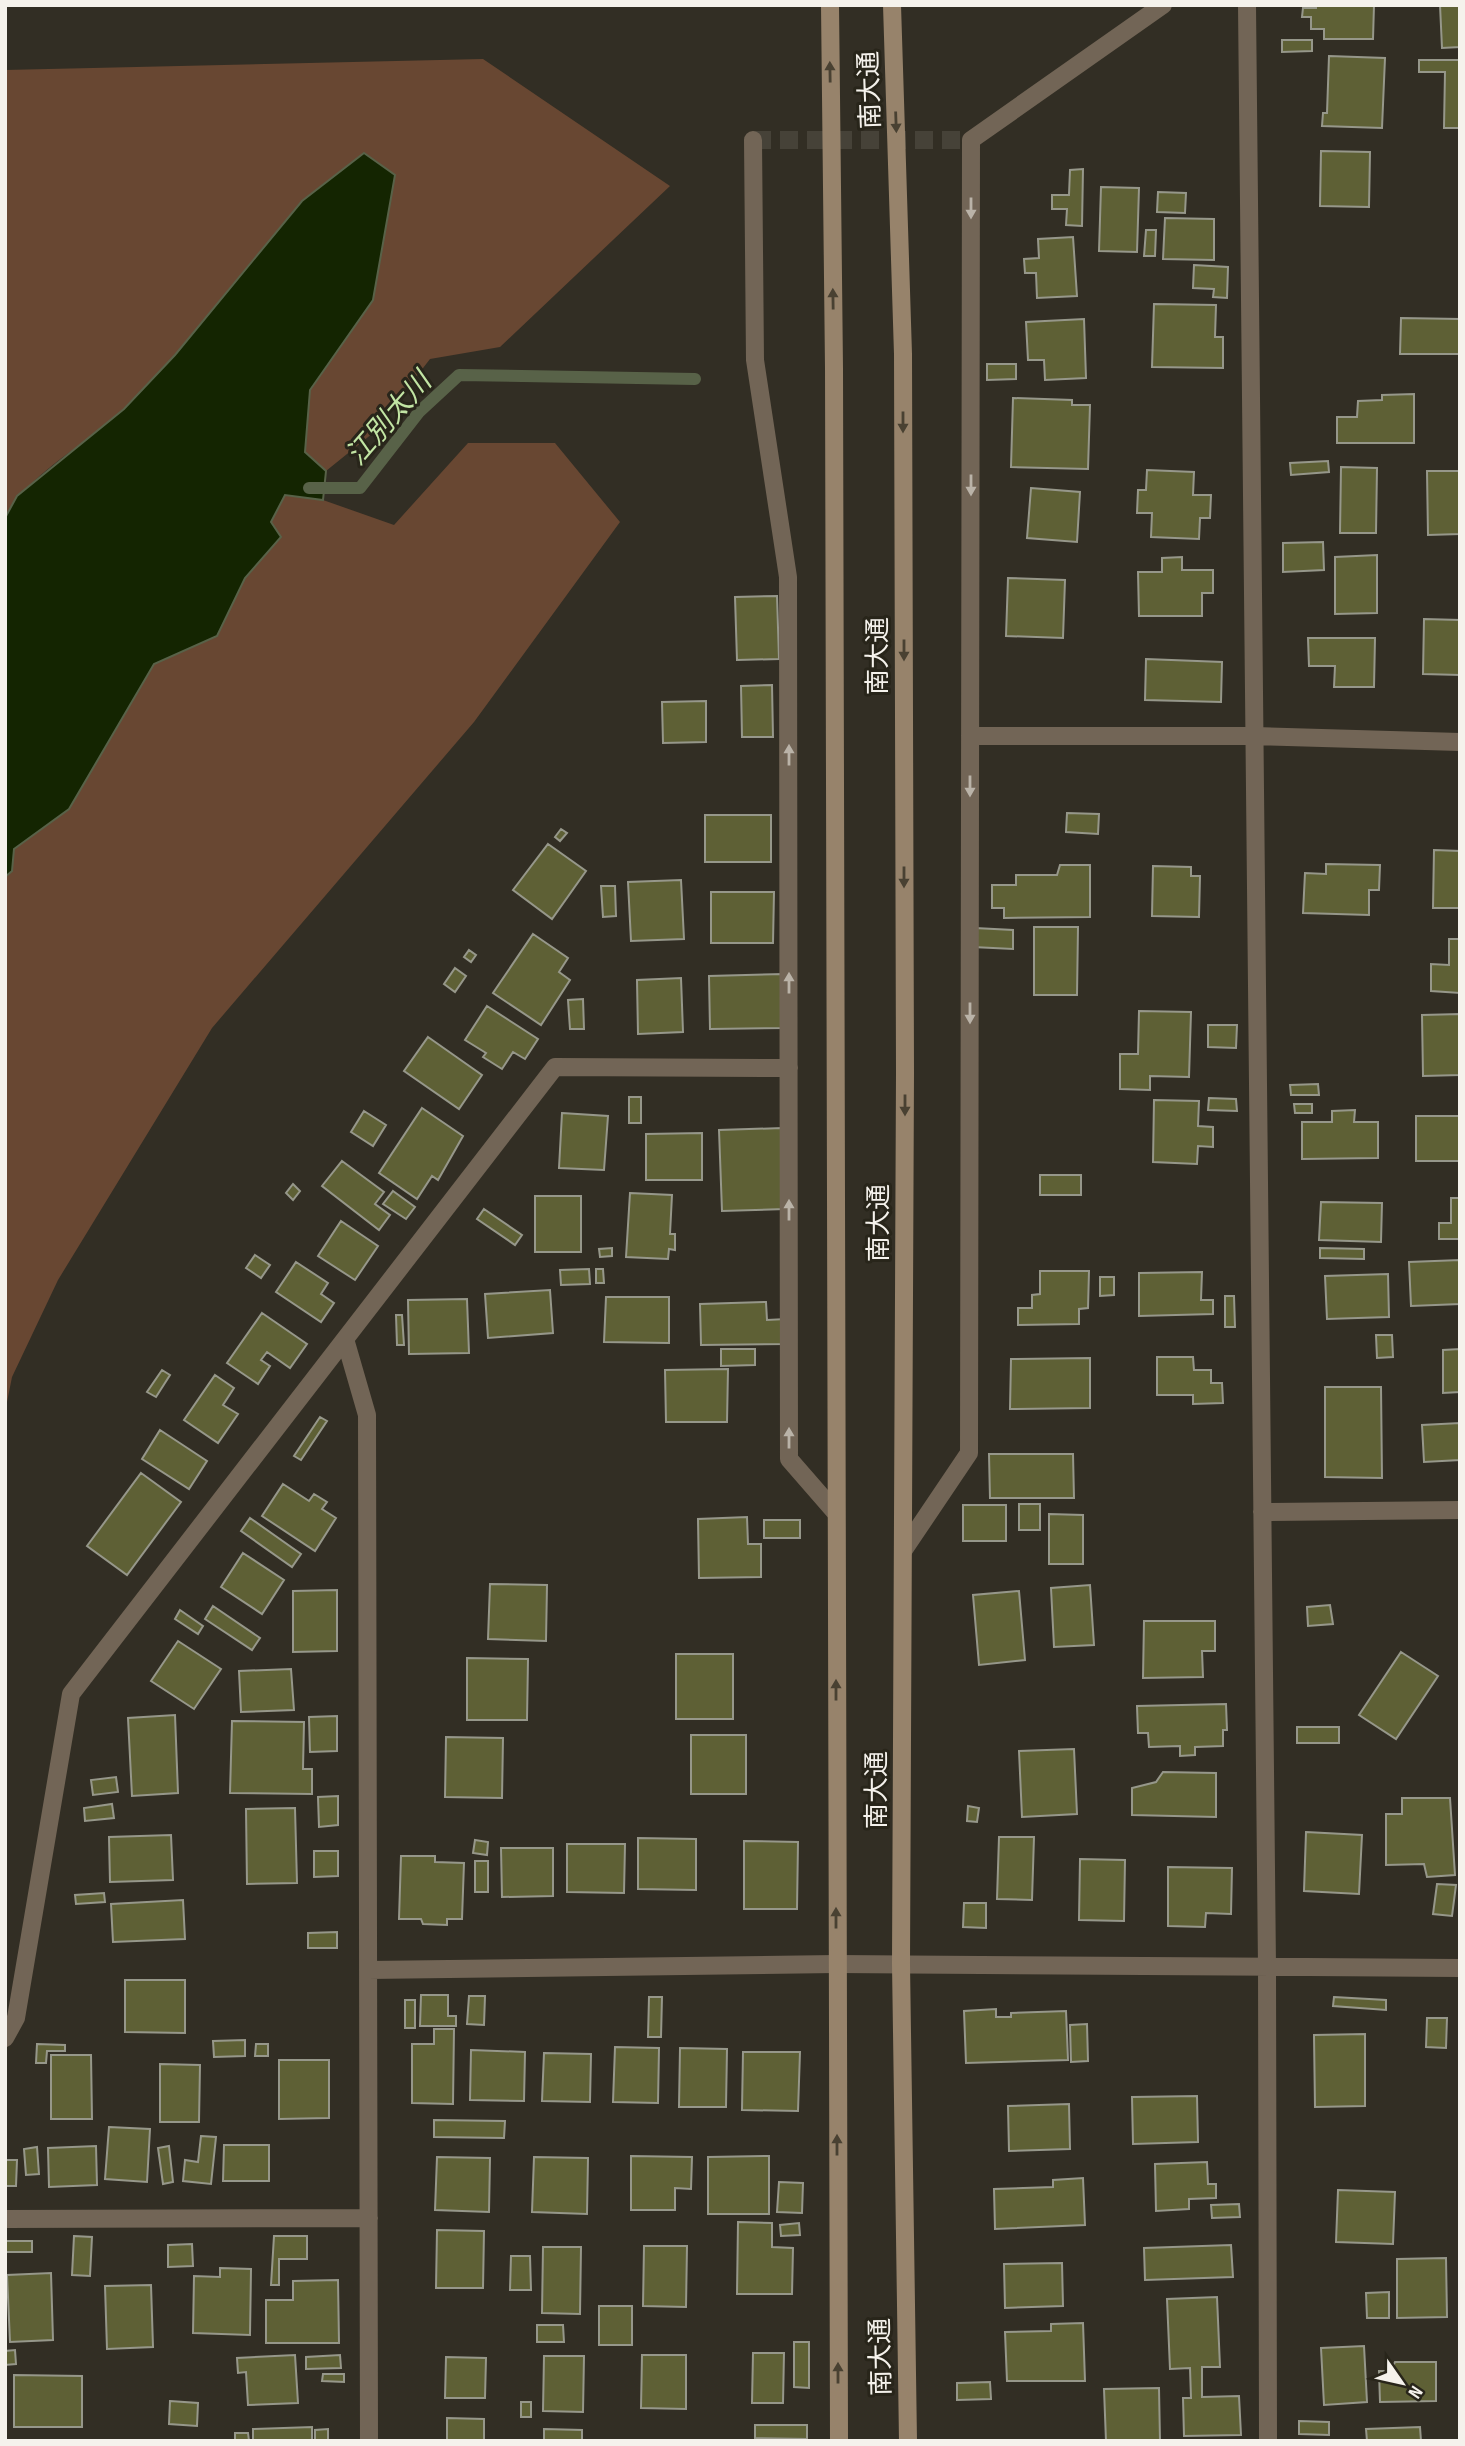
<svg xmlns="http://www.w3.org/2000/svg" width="1465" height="2446" font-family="'Sofia Sans Condensed','Noto Sans JP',sans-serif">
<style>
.green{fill:#684732}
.water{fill:#142501;stroke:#586248;stroke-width:2}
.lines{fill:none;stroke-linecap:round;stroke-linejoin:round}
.stream{stroke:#586248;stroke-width:12}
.building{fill:#5e6035;stroke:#96978a;stroke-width:2}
.minor-tunnel{stroke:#464238;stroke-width:18;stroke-dasharray:18 9;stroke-linecap:butt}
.minor{stroke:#726556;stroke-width:18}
.secondary{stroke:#97836b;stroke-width:18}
.oneway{fill:#494132}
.oneway2{fill:#bab3a8}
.labels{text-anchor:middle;stroke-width:6;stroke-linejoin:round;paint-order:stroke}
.street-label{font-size:26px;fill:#f5f2ec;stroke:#28251a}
.water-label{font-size:28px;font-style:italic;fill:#c2e5a4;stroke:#28251a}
</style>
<rect width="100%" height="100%" fill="#322e24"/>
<path class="green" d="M483,59L670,186L500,347L430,359L373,433L326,471L305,452L309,390L373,300L302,201C245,270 190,344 126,407C88,445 31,470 5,518V70Z
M468,443H555L620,522L474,722L212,1028L58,1280L12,1377L5,1412V877L12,871L14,849L69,809L154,664L217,636L245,578L280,537L271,522L285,495L323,500L394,525Z"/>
<path class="water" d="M364,153L395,175L373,300L310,390L305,452L326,471L323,500L285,495L271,522L281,537L245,578L217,636L154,664L69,809L14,849L12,871L5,877V518L17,496L124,409L175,355L302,201Z"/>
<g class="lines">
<path class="stream" d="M309,488H360L419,412L459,375L695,379"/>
</g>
<path class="building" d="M1316,5H1374L1373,39H1324V29H1311V17H1302L1303,8H1316Z
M1440,5H1460V47L1442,48Z
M1282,40H1312V51L1282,52Z
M1329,56L1385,58L1382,128L1322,126L1323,113H1327Z
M1419,60H1460V128H1444L1445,72H1419Z
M1321,151L1370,152L1369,207L1320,206Z
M1083,169L1082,226L1066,225L1067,209H1052V195H1069L1070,170Z
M1101,187L1139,188L1137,252L1099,251Z
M1158,192L1186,193L1185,213L1157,212Z
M1165,218L1214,219V260L1163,259Z
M1146,230H1156L1155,256H1144Z
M1073,237L1077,296L1037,298L1036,273H1025L1024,259L1039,258L1038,239Z
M1194,265L1228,267L1227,298L1213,297L1214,289L1193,288Z
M1154,304L1216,305L1215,337H1223V368L1152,367Z
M1401,318L1460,319V354H1400Z
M1084,319L1086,378L1045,380L1044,360H1028L1026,322Z
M987,364H1016V379L987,380Z
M1414,394V443H1337V417H1357L1358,401L1382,400V395Z
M1013,398L1072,400V405H1090L1088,469L1011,467Z
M1328,461L1329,472L1291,475L1290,463Z
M1341,467L1377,468L1376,533H1340Z
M1147,470L1194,472L1193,495H1211L1210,518H1200L1199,539L1151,537L1152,513H1137L1138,490H1146Z
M1427,471H1460V534L1428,535Z
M1031,488L1080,492L1077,542L1027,538Z
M1323,542L1324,570L1283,572V543Z
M1377,555V613L1335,614V557Z
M1182,557V570H1213V593H1202V616H1139L1138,572H1162V558Z
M1008,578L1065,580L1063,638L1006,636Z
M777,596L779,659L737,660L735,597Z
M1424,619L1460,620V675L1423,674Z
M1308,638H1375L1374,687H1334L1335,666H1309Z
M1146,659L1222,662L1221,702L1145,700Z
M772,685L773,737H742L741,686Z
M706,701V742L663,743L662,702Z
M1067,813L1099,814L1098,834L1066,832Z
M705,815H771V862H705Z
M561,829L567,833L560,841L555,837Z
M548,844L586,871L552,919L513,890Z
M1434,850L1460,851V908H1433Z
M1326,864L1380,865L1379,890H1369V915L1303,913L1305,873L1326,874Z
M1060,865H1090V917L1004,918V908H992V885H1016V875H1057Z
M1153,866L1191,867V876H1200L1199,917L1152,916Z
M681,880L684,939L631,941L628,882Z
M601,886H615L616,916L603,917Z
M711,892H774L773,943H711Z
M1034,927H1078L1077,995H1034Z
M975,928L1013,930V949L973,947Z
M533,934L568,958L559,972L570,980L541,1025L493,993Z
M1449,939H1460V993L1431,991V964L1449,965Z
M469,950L476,955L471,962L464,957Z
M455,968L466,976L455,992L444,984Z
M784,974L785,1028L710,1029L709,976Z
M681,978L683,1032L638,1034L637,980Z
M583,999L584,1029H570L568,1000Z
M487,1006L538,1039L525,1059L513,1052L502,1069L483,1057L486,1053L465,1040Z
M1139,1011L1191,1012L1189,1077L1150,1076V1090L1120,1089V1054H1138Z
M1460,1014V1075L1423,1076L1422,1015Z
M1208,1025H1237L1236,1048L1208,1047Z
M428,1037L482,1075L459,1109L404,1071Z
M1318,1084L1319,1095H1291L1290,1085Z
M629,1097H641V1123H629Z
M1209,1098L1236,1099L1237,1111L1208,1110Z
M1154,1100L1199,1101L1198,1126L1213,1127V1147L1198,1146L1197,1164L1153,1162Z
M1294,1104H1312V1113H1295Z
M422,1108L463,1136L438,1180L432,1176L417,1199L379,1173Z
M1355,1110L1354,1122H1378V1158L1302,1159V1122H1332V1111Z
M364,1111L386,1125L373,1146L351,1132Z
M562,1113L608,1116L604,1170L559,1168Z
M1416,1116H1460V1161H1416Z
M782,1128L785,1209L722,1211L719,1130Z
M702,1133V1180H646V1134Z
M342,1161L384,1192L375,1204L390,1215L379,1230L322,1186Z
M1040,1175H1081V1195H1040Z
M293,1184L300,1191L293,1200L286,1193Z
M393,1191L415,1207L406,1219L383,1204Z
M630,1193L672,1195L670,1234H675V1250L669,1249L668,1259L626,1257Z
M535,1196H581V1252H535Z
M1451,1198H1460V1239H1439V1223H1451Z
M1321,1202L1382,1203L1381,1242L1319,1240Z
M484,1209L522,1235L515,1245L477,1219Z
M341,1221L378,1246L355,1280L318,1256Z
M612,1248V1256L600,1257L599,1249Z
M1320,1248L1364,1249V1259L1320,1258Z
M255,1255L270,1265L261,1278L246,1268Z
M1460,1260V1304L1411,1306L1409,1262Z
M296,1262L328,1283L321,1294L334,1303L321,1322L276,1292Z
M589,1269L590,1284L561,1285L560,1270Z
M596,1269H603L604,1283H596Z
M1040,1271H1089L1088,1308L1079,1309V1324L1018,1325V1308H1032V1295L1040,1294Z
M1202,1272L1201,1300H1213V1314L1139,1316V1273Z
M1388,1274L1389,1317L1327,1319L1325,1276Z
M1100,1277H1114V1295L1100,1296Z
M550,1290L553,1333L488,1338L485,1294Z
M1225,1296H1234L1235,1327H1225Z
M606,1297H669V1343L604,1342Z
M467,1299L469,1353L409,1354L408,1300Z
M766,1302L767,1320L786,1319L787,1344L701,1345L700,1304Z
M262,1313L307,1344L290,1368L267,1352L261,1360L270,1366L258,1384L227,1363Z
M396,1315H402L404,1345H397Z
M1376,1335H1392L1393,1357L1377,1358Z
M721,1349H755V1365L721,1366Z
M1460,1349V1392L1443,1393V1350Z
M1157,1357H1193L1194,1370H1211V1383H1222L1223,1403L1193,1404V1395H1157Z
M1090,1358V1408L1010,1409L1011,1359Z
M728,1369L727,1422H666L665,1370Z
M162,1370L170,1375L156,1397L147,1392Z
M215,1375L234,1388L223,1405L238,1414L218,1443L184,1420Z
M1325,1387H1381L1382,1478L1325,1477Z
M320,1417L327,1421L301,1460L294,1456Z
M1460,1423V1460L1424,1462L1422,1425Z
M160,1430L207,1461L189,1489L142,1459Z
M989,1454H1073L1074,1498H990Z
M141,1473L181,1502L127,1575L87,1546Z
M283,1484L309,1501L314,1494L327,1502L322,1509L336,1518L315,1551L262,1516Z
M1019,1504H1040V1530H1019Z
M963,1505H1006V1541H963Z
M1049,1514L1083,1515V1564H1049Z
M747,1517L748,1544H761V1577L699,1578L698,1519Z
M250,1518L301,1554L292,1567L241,1531Z
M764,1520H800V1538H764Z
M243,1553L284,1580L262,1614L221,1587Z
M490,1584L547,1585L546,1641L488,1639Z
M1090,1585L1094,1645L1054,1647L1051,1588Z
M337,1590V1651L293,1652V1591Z
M1019,1591L1025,1660L979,1665L973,1595Z
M1330,1605L1333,1624L1308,1626L1307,1607Z
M213,1606L260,1638L252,1650L205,1619Z
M180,1610L203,1626L198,1634L175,1619Z
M1144,1621H1215V1651H1202L1203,1677L1143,1678Z
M178,1641L221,1669L194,1709L151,1681Z
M1401,1652L1438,1676L1396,1739L1359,1715Z
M676,1654H733V1719H676Z
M467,1658L528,1659L527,1720H467Z
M291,1669L294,1710L241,1712L239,1671Z
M1226,1704L1227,1730H1223V1746L1195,1747V1755L1180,1756V1746L1149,1747L1148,1733H1138L1137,1706Z
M175,1715L178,1793L132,1796L128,1718Z
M337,1716V1751L310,1752L309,1717Z
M232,1721L304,1722L303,1769H312V1794L230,1793Z
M1297,1727H1339V1743H1297Z
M691,1735H746V1794H691Z
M446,1737L503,1738L502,1798L445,1797Z
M1074,1749L1077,1814L1022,1817L1019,1751Z
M1163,1772L1216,1773V1817L1132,1815V1788L1156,1782Z
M116,1777L118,1792L93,1795L91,1780Z
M338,1796V1825L319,1827L318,1797Z
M1402,1798H1450L1455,1875L1427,1877L1424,1864L1386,1865V1814H1402Z
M112,1804L114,1818L85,1821L84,1808Z
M968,1806L979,1808L977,1822L967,1821Z
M295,1808L297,1883L247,1884L246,1809Z
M1306,1832L1362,1835L1359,1894L1304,1891Z
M171,1835L173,1880L110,1882L109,1837Z
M999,1837H1034L1032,1900L997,1899Z
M638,1838L696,1839V1890L638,1889Z
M475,1840L488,1842L487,1855L473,1853Z
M744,1841L798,1842L797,1909H744Z
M567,1844H625L624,1893L567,1892Z
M501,1848H553V1896L502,1897Z
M314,1851H338V1876L314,1877Z
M401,1856H435V1862L464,1863L462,1919H447V1925L423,1924L421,1919H399Z
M1080,1859L1125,1860L1124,1921L1079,1920Z
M475,1861H488V1892H475Z
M1168,1867L1232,1868L1231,1914L1206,1913L1205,1927L1168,1926Z
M1437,1884L1456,1885L1452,1916L1433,1914Z
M104,1893L105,1902L76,1904L75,1895Z
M183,1900L185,1939L113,1942L111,1904Z
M964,1903H986V1928L963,1927Z
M337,1932V1948H308V1933Z
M125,1980H185V2033L125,2032Z
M421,1995H448V2016H456V2026H420Z
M469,1996H485L484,2025L467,2024Z
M649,1997H662L661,2037H648Z
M1334,1997L1386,2000V2010L1333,2006Z
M405,2000H415V2028H405Z
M996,2009V2017H1011V2013L1066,2011L1068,2060L966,2063L964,2011Z
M1427,2018H1447L1446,2048L1426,2047Z
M1087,2024L1088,2061L1071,2062L1070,2025Z
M434,2029H454L453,2104L412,2103V2044H434Z
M1365,2034V2106L1315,2107L1314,2035Z
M245,2040V2056L214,2057L213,2041Z
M37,2044L65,2045V2051H47L46,2063H36Z
M256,2044H268V2056H255Z
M615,2047L659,2048L658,2103L613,2102Z
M680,2048L727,2049L726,2107H679Z
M471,2050L525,2052L524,2101L470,2100Z
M743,2052H800L798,2111L742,2110Z
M544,2053L591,2054L590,2102L542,2101Z
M51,2055H91L92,2119H51Z
M279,2060H329V2118L279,2119Z
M160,2064L200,2065L199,2122H160Z
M1197,2096L1198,2142L1133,2144L1132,2097Z
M1069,2104L1070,2149L1009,2151L1008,2106Z
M434,2120L505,2121L504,2138L434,2137Z
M109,2127L150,2129L147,2182L105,2179Z
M201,2136L216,2137L211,2184L183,2181L185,2160L198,2162Z
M224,2145H269V2181H223Z
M96,2146L97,2185L49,2187L48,2148Z
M169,2146L173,2182L163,2184L158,2148Z
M37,2147L39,2174L26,2175L24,2149Z
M631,2156L692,2157L691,2189L675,2188V2210H631Z
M769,2156V2214H708V2157Z
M437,2157L490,2158L489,2212L435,2210Z
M534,2157L588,2158L587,2214L532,2212Z
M5,2160H17L16,2186H5Z
M1207,2162L1208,2184H1216V2198L1189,2199V2209L1156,2211L1155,2164Z
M1083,2178L1085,2225L995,2229L994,2189L1053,2187V2180Z
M779,2182L803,2183L802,2213L777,2212Z
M1338,2190L1395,2192L1393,2244L1336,2242Z
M1239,2204L1240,2217L1212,2218L1211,2205Z
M738,2222L772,2223V2247L793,2248L792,2294H737Z
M799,2223L800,2235L781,2236L780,2225Z
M437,2230L484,2231L483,2288H436Z
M74,2236L92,2237L90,2276L72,2275Z
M274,2236H307V2259H279V2285H271Z
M5,2241H32V2252H5Z
M192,2244L193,2266L168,2267V2245Z
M1231,2245L1233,2277L1145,2280L1144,2248Z
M644,2246H687L686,2307L643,2306Z
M543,2247H581L580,2314L542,2313Z
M511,2256H530L531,2290H510Z
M1446,2258L1447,2317L1397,2318V2259Z
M1062,2263L1063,2306L1005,2308L1004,2264Z
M220,2268L251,2269L250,2335L193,2333L194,2276L220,2277Z
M51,2273L53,2340L10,2342L7,2275Z
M338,2280L339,2343H266V2300H293V2281Z
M151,2285L153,2347L107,2349L105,2286Z
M1389,2292V2318H1367L1366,2293Z
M1217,2297L1220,2367H1202V2397L1239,2396L1241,2435L1184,2436L1183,2398H1191L1190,2368L1170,2369L1167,2299Z
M599,2306H632V2345H599Z
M1083,2323L1085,2381H1007L1005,2332L1051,2331V2324Z
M537,2325H563L564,2342H537Z
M794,2342H809V2388L794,2387Z
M1364,2346L1367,2402L1324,2405L1321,2348Z
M15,2350L16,2364L5,2365V2351Z
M753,2353H784L783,2403H752Z
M295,2355L298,2403L248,2405L246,2372L238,2373L237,2358Z
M340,2355L341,2368L306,2369V2357Z
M642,2355H686V2409L641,2408Z
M544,2356H584L583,2412L543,2411Z
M446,2357L486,2358L485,2398H445Z
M1395,2362H1436V2401L1380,2402L1379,2371H1391Z
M323,2374H344V2382L322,2381Z
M14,2375L82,2376V2427H14Z
M990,2382L991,2399L957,2400V2383Z
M1159,2388L1160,2441H1106L1104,2389Z
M170,2401L198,2403L197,2426L169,2424Z
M521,2402H531V2417H521Z
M447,2418L484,2419V2441H447Z
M1299,2421L1329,2422V2435L1299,2434Z
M755,2425H807V2439L755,2438Z
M312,2427V2441H253V2429Z
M1420,2427L1421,2441H1367L1366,2429Z
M328,2429V2441H315V2430Z
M544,2429L582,2430V2441H544Z
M235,2433H248L249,2441H235Z"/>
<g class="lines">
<path class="minor-tunnel" d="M753,140H971"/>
<path class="minor" d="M1247,5L1267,1967L1268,2441
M753,140L755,360L788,577L789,1459L836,1513
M970,736H1255L1460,742
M345,1339L367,1415L369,2441
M1262,1512L1460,1510
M903,1551L969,1453L971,140L1163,5
M368,1970L836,1964L1460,1968
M5,2038L16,2018L71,1694L555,1067L789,1068
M5,2219L369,2218"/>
<path class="secondary" d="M830,5L834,368L839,2441
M892,5L903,354L905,1073L901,1964L908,2441"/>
</g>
<defs><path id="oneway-solid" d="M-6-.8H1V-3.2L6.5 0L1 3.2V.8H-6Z" transform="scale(1.75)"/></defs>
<g class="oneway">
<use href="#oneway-solid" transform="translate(830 72) rotate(-91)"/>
<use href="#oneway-solid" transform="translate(896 122) rotate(88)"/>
<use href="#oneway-solid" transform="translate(833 299) rotate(-91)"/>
<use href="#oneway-solid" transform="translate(903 422) rotate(90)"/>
<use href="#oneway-solid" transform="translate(904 650) rotate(90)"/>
<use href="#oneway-solid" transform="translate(904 877) rotate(90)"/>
<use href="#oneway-solid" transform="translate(905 1105) rotate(90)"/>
<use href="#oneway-solid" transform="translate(836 1690) rotate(-90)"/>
<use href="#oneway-solid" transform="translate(836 1918) rotate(-90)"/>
<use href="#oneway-solid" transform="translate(837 2145) rotate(-90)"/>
<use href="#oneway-solid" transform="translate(838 2373) rotate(-90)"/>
</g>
<g class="oneway2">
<use href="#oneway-solid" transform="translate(971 208) rotate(90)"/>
<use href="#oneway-solid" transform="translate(971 485) rotate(90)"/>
<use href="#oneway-solid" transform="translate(789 755) rotate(-90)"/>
<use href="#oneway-solid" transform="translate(970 786) rotate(90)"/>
<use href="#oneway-solid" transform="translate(789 983) rotate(-90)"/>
<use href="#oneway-solid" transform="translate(970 1013) rotate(90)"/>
<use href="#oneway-solid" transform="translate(789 1210) rotate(-90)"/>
<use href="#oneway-solid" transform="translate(789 1438) rotate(-90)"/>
</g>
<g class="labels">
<g class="street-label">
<text transform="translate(869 90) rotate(-92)" y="9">南大通</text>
<text transform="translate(877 656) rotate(-90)" y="9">南大通</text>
<text transform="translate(878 1223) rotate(-90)" y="9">南大通</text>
<text transform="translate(876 1790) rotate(-90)" y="9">南大通</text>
<text transform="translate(880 2357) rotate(-91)" y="9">南大通</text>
</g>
<g class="water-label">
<text transform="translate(388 418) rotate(-49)" y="10">江別太川</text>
</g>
</g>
<rect width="1465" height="2446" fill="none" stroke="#f5f2ec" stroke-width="14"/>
<g transform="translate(1402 2383) rotate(124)" stroke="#28251a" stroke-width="5" paint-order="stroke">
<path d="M0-5L12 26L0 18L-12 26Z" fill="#f5f2ec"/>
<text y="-10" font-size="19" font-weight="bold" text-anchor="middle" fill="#f5f2ec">N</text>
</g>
</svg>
